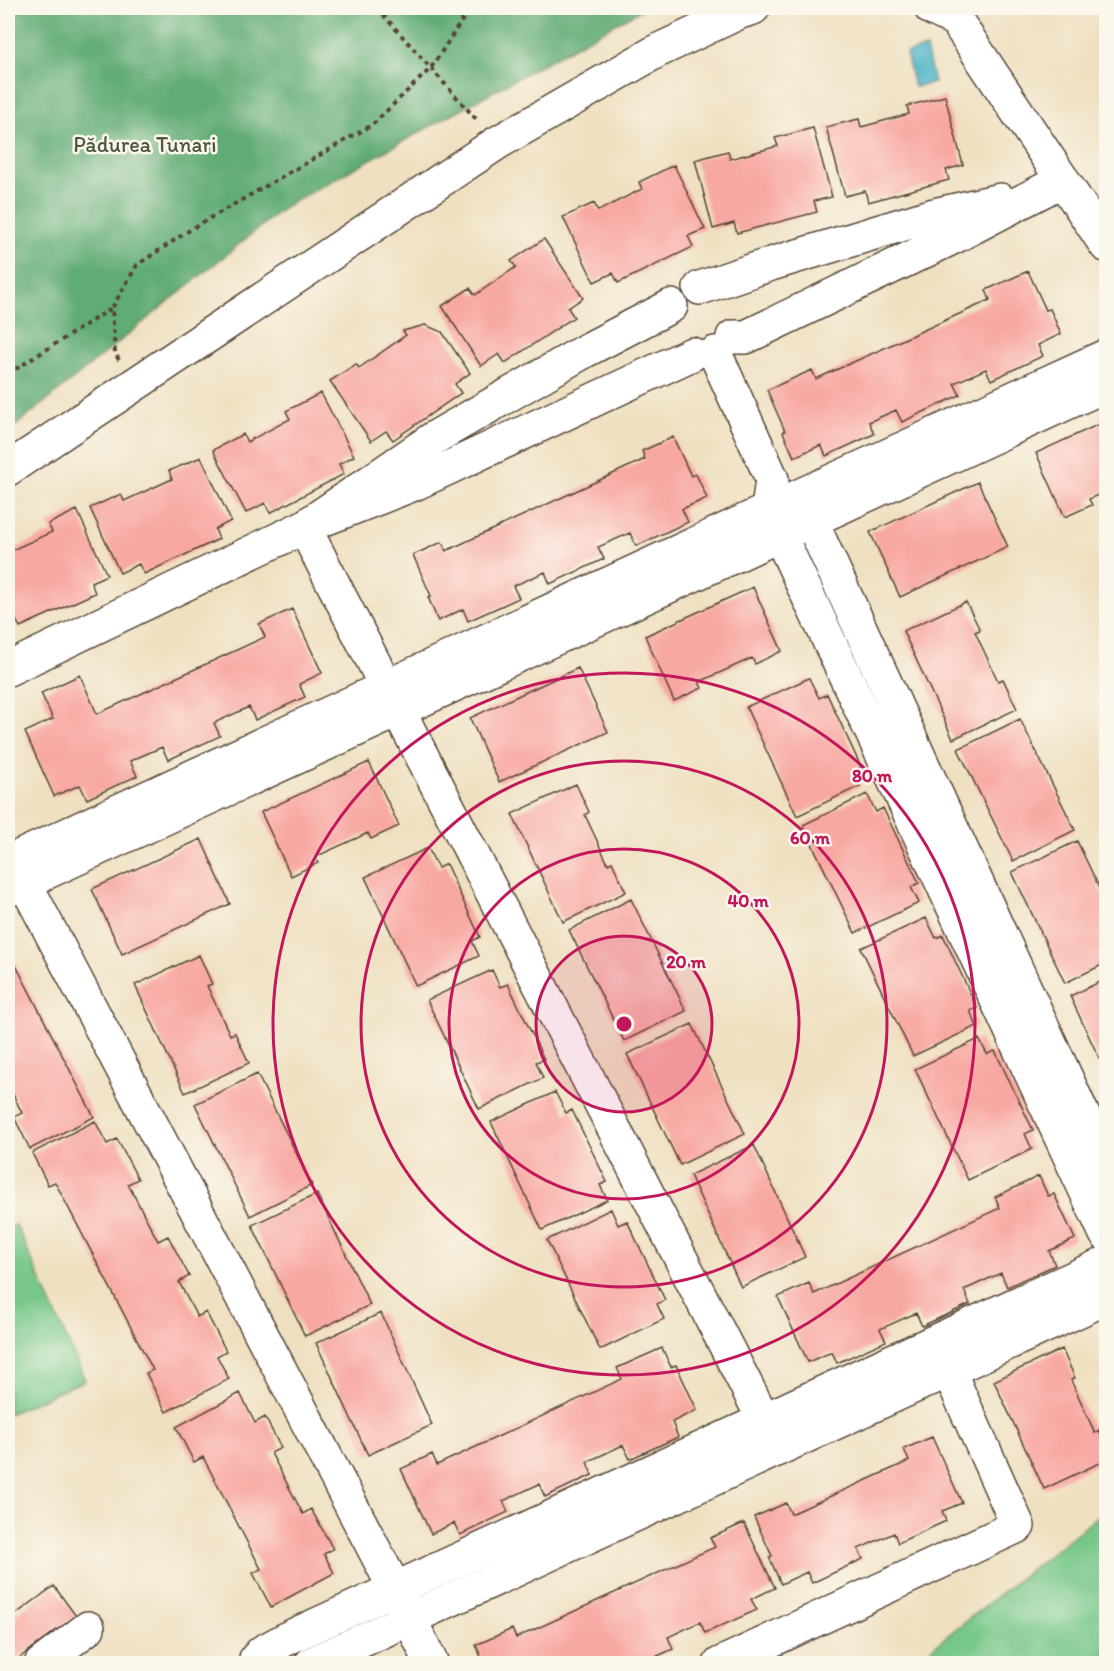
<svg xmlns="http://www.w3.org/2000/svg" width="1114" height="1671" font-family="Itim,sans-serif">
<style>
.green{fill:#76c789;stroke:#587854;stroke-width:1.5}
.forest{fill:#60ac75;stroke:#4e6b4a;stroke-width:1.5}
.water{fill:#48b3c6;stroke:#426e72;stroke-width:1.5}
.building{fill:#f8a8a2}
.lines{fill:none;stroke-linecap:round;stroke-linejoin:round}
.minor-casing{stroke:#564536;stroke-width:36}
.path{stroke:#564536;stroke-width:4;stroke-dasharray:4.5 4.5;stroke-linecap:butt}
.minor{stroke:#fff;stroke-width:33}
.ring{fill:none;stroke:#c2185b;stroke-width:3}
.labels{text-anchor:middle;stroke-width:5;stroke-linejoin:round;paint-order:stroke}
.park-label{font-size:22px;fill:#4d593e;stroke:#fbf7ec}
.centre{fill:#c2185b;stroke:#fbf7ec;stroke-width:3}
.ring-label{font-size:18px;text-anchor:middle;font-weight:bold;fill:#c2185b;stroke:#fbf7ec;stroke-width:5;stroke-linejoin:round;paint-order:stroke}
</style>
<rect width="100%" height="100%" fill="#fbf7ec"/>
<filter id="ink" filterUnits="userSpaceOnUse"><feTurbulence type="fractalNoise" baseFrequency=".0167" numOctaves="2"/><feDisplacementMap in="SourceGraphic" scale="12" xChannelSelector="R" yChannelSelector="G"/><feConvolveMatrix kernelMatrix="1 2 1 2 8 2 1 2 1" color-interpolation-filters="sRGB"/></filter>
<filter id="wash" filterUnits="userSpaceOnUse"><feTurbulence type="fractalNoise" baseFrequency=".008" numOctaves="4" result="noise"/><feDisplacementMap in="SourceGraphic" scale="24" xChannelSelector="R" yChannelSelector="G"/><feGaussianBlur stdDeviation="1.35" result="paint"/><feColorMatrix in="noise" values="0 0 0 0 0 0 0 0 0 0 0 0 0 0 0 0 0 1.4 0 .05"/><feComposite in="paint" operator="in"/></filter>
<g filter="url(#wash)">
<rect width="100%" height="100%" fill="#efe0c1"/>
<path class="green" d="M16,1225L85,1380L8,1414V1229Z
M1106,1510V1663H913Z"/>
<path class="forest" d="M8,8H644L286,206L8,432Z"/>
<path class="water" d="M926,48L934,83L914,87L906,53Z"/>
<g id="blocks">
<path class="building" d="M945,96L963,165L946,170L949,180L868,202L865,191L845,196L826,127L859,119L861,127L909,114L907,106Z
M813,128L832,197L814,201L817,212L737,233L734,223L713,229L695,160L728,151L730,159L778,146L775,138Z
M674,165L705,229L688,236L693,247L618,283L613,273L594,282L563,217L594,203L598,211L642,189L639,182Z
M544,239L583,298L568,308L574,317L505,363L499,354L481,366L442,306L470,288L475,295L516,267L511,261Z
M1028,271L1046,310L1050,309L1061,334L1038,345L1043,356L991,380L986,369L954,383L960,395L902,422L896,410L869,422L874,434L826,456L821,445L794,457L783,432L785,431L767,390L812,370L816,379L990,300L986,290Z
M425,325L442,332L470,373L455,384L461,393L393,440L386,431L371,441L330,381L356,364L359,368L406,335L403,331Z
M321,393L354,456L339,464L344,474L270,513L265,503L246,513L213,450L243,434L247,442L290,419L286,411Z
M1106,421V491L1089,499L1092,505L1065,517L1036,453Z
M673,437L691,476L696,474L707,498L682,509L688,522L636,546L630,533L598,547L604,559L550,584L545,572L513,586L519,598L468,621L463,609L438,621L428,597L431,596L413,555L442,542L446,551L645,459L642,451Z
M201,457L231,521L215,529L219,539L144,574L139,564L120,573L90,508L121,494L124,501L172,479L169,471Z
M978,482L1008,547L900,597L870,532Z
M77,510L107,575L91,582L95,593L20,627L15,618L8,621V552L52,532L48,524Z
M753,587L782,651L755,664L752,658L699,682L702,688L674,701L645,636Z
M966,602L980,630L975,632L998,681L1003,679L1017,709L953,739L903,631Z
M292,609L322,673L299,684L305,697L255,720L249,707L214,723L220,736L168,760L162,747L130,761L137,776L87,799L80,785L54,796L25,732L53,719L41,693L80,675L97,714L265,637L259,624Z
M578,668L608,732L499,782L470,718Z
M809,678L819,698L827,694L861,767L853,771L860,786L797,816L746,707Z
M1020,719L1075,830L1013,861L958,749Z
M369,762L399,826L371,839L368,833L315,857L318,863L291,876L261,812Z
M576,784L589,812L585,815L608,864L612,862L626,892L563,922L512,814Z
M867,794L876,812L883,808L919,883L911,887L919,903L855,933L803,825Z
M201,839L230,904L122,954L92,889Z
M1077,841L1106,902V963L1065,983L1012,872Z
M428,848L438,868L446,864L480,937L472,941L479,956L416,986L365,877Z
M631,899L686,1011L624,1041L569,930Z
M926,918L936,938L943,935L977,1008L970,1011L977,1026L913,1056L861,948Z
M8,950L94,1117L30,1149L14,1117L22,1113L8,1084Z
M199,955L212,984L207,986L230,1035L235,1033L249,1063L185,1093L135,985Z
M492,970L500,987L508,984L544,1059L536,1062L543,1078L479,1109L427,1000Z
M1106,979V1073L1070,996Z
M692,1024L745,1134L680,1165L627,1054Z
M979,1039L987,1054L995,1051L1033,1130L1025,1134L1032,1149L968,1180L915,1069Z
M257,1074L312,1185L250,1216L195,1104Z
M555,1092L566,1113L572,1110L607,1182L600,1185L607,1200L542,1230L491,1122Z
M95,1121L107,1144L117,1139L138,1179L128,1184L158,1241L168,1236L189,1276L179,1282L197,1317L206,1312L226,1351L217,1356L229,1379L166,1412L146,1373L153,1370L55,1182L48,1185L32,1153Z
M754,1145L805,1257L741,1287L690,1175Z
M1039,1176L1048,1196L1054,1194L1075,1239L1049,1251L1055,1265L1007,1287L1001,1273L964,1290L970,1304L922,1326L916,1313L880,1329L886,1341L837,1363L832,1352L808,1362L778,1297L809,1283L814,1294L1000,1208L995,1197Z
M317,1194L370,1305L305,1336L252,1225Z
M611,1209L618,1225L627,1221L665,1300L657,1304L664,1319L600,1350L547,1240Z
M381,1313L432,1425L368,1455L316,1343Z
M662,1348L671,1367L676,1365L697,1410L672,1422L678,1437L630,1459L623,1445L587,1462L592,1475L545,1497L539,1484L503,1501L508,1512L460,1535L454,1523L431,1534L401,1469L432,1454L437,1465L622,1379L617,1368Z
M1062,1349L1075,1378L1071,1380L1095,1433L1099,1430L1106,1446V1460L1044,1489L994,1381Z
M240,1393L255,1423L265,1417L281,1448L271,1453L303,1514L311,1509L333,1549L324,1554L334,1573L271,1607L253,1573L261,1569L203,1457L194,1462L176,1427Z
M932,1437L962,1503L942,1511L946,1521L898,1543L894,1533L858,1549L863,1559L812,1583L807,1572L781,1584L769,1557L772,1556L754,1517L786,1503L791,1514L909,1461L904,1449Z
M744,1523L775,1588L751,1599L757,1610L705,1633L700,1622L668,1637L673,1649L640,1664H616L615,1661L610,1664H484L476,1645L512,1629L516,1638L715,1547L710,1538Z
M54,1586L76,1616L11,1664H8V1620Z"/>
</g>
</g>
<g filter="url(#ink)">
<use href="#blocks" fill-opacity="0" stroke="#564536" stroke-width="1.5"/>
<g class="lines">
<g class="minor-casing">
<path id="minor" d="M931,8L956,20L1106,245
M700,288L771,264L934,215L1000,200
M671,306L583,352L434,438L304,527L764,1420L778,1449
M733,337H746L954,237L1063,180
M715,353L772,479L768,510L1106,1234
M8,469L497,143L657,51L740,12L753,8
M802,501L1106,1165
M8,669L304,527L414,484L692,354
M8,862L768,510L1106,356
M14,862L395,1589L432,1664
M8,890L1106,385
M41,1664L88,1628
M257,1664L256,1659L262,1652L290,1637L1106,1263
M311,1664L1106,1298
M720,1664L1018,1526L940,1351"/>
</g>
<path class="path" d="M377,8L477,120
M119,360L115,353L112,308L137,265L193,228L372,125L431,68L470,8
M8,374L112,308"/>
<use href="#minor" class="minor"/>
</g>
</g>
<circle cx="624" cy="1024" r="88" fill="#c2185b" fill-opacity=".12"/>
<g class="ring">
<circle cx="624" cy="1024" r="88"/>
<circle cx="624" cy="1024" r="175"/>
<circle cx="624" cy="1024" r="263"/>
<circle cx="624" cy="1024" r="351"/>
</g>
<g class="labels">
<g class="park-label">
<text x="145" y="152">Pădurea Tunari</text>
</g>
</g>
<circle cx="624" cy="1024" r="9" class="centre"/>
<g class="ring-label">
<text x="872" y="782">80 m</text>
<text x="810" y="844">60 m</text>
<text x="748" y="907">40 m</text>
<text x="686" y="968">20 m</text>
</g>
<rect width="1114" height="1671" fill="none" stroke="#fbf7ec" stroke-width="30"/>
</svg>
